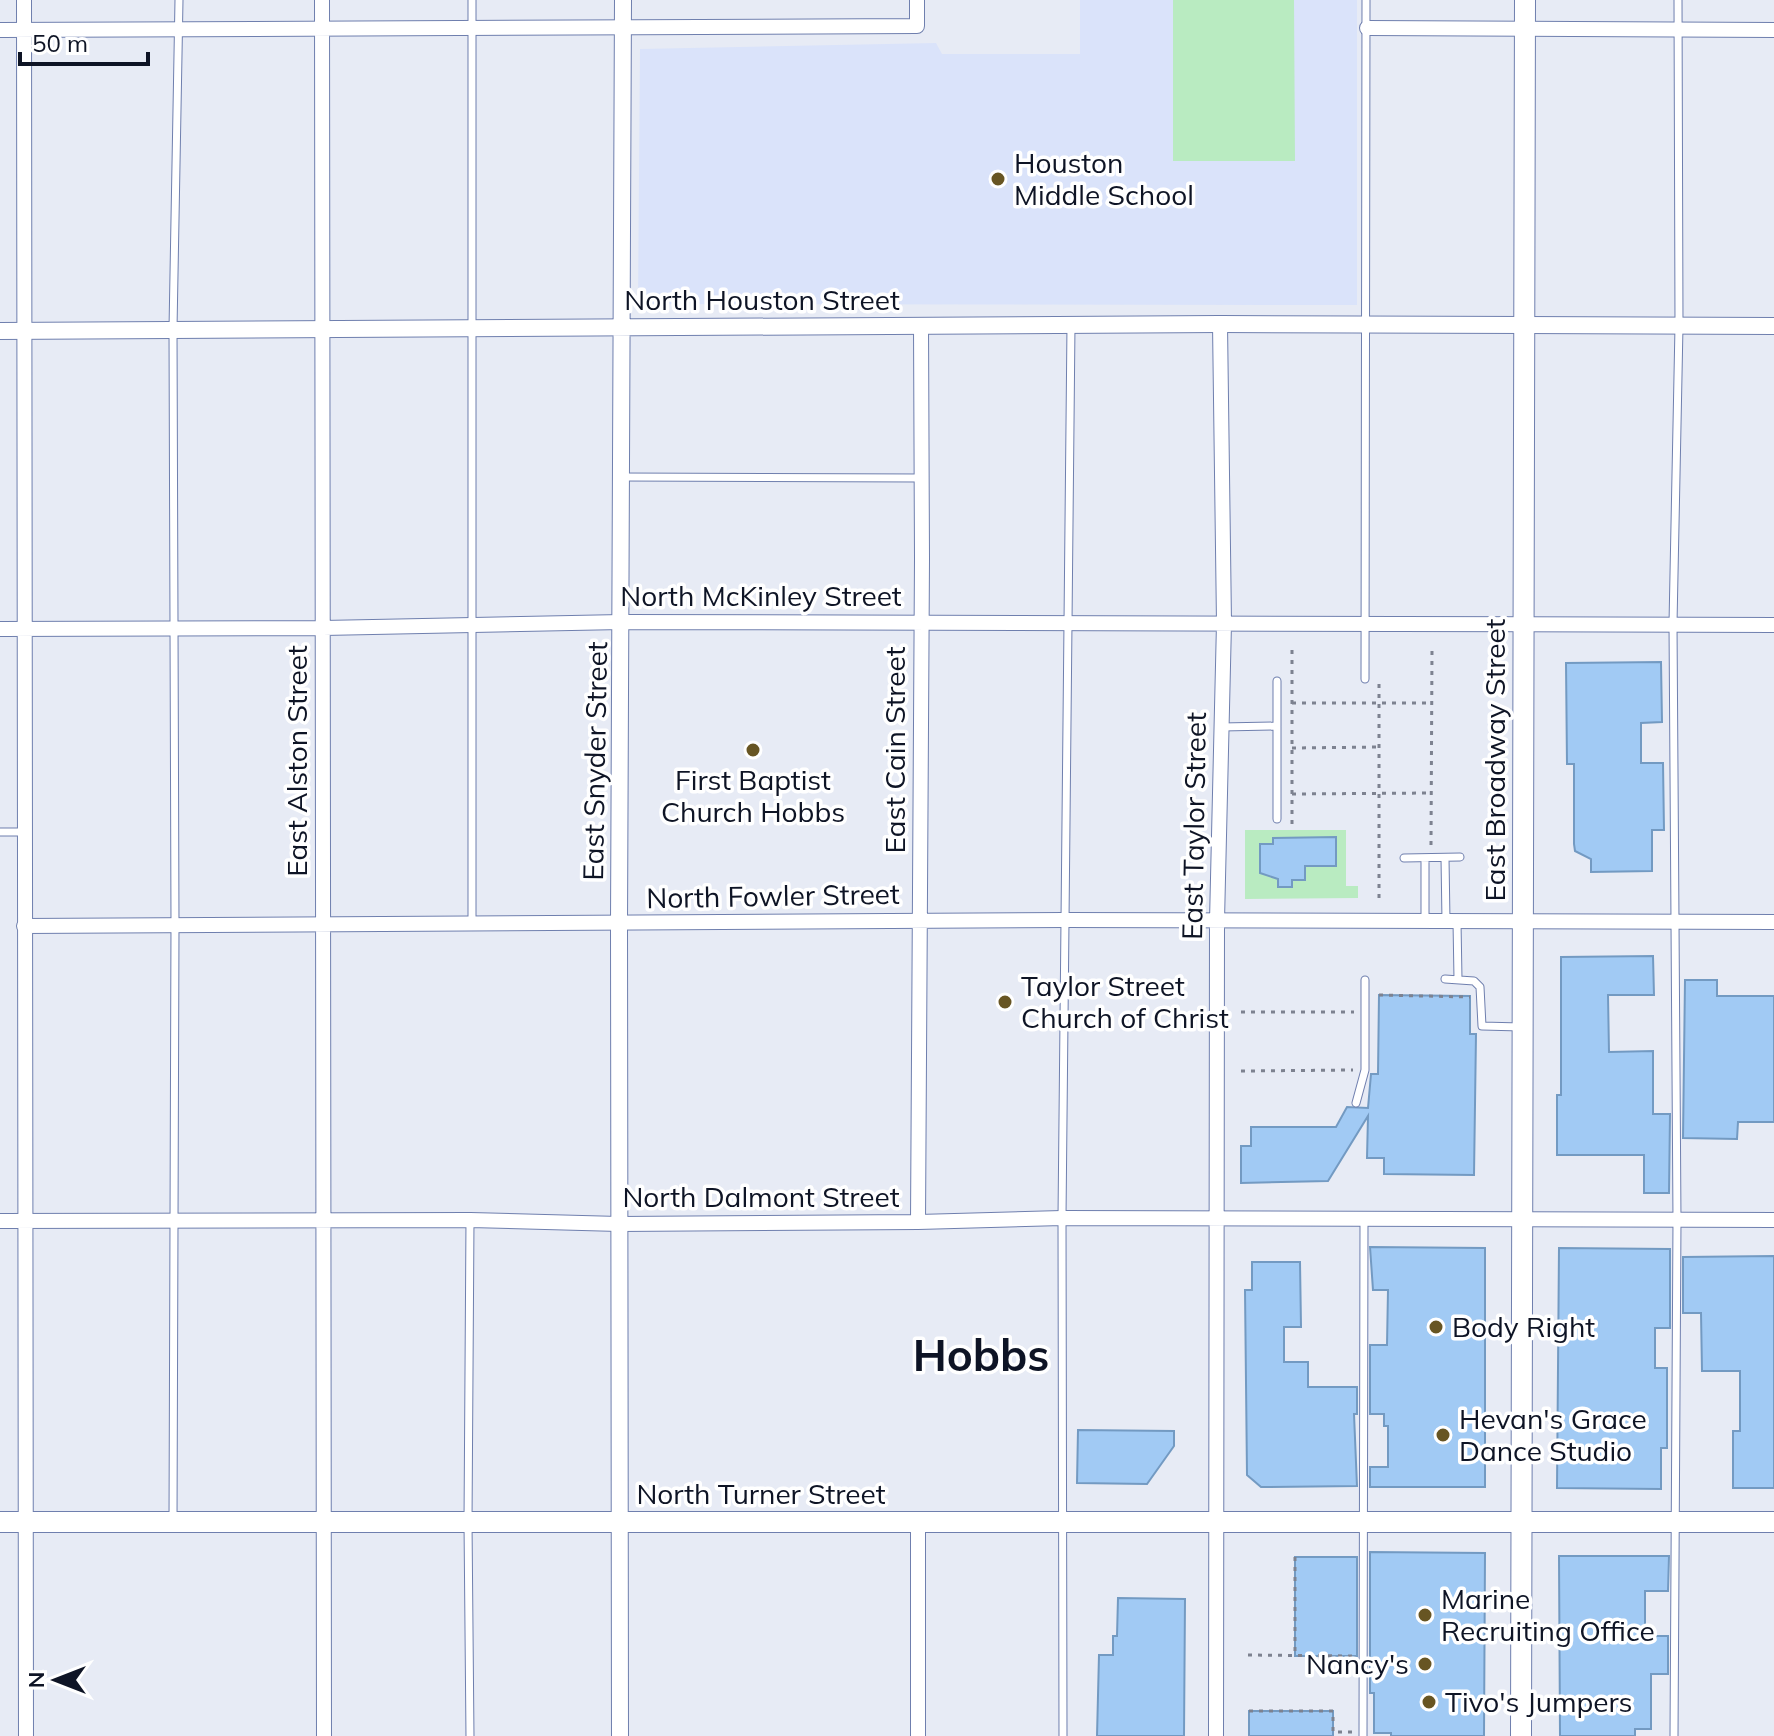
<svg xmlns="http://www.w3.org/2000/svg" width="1774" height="1736" font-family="Mulish,sans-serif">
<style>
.built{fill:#dae3fa}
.green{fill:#b9ebc1}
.building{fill:#a1caf4;stroke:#739ac2;stroke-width:2}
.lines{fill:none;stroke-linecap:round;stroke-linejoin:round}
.service-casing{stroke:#6f7fae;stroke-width:9}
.minor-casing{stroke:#6f7fae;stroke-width:16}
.tertiary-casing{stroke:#6f7fae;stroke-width:18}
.secondary-casing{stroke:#6f7fae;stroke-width:22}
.path{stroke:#7d8290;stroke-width:3;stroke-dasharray:4 6;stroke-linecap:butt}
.service{stroke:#fff;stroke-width:7}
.minor{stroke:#fff;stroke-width:14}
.tertiary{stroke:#fff;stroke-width:16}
.secondary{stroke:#fff;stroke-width:20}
.poi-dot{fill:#675523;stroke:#fff;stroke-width:3}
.labels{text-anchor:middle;stroke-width:7;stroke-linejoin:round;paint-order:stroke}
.poi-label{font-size:28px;fill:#0e1425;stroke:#fff;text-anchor:start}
.street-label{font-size:28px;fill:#0e1425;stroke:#fff}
.town-label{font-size:44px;font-weight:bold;fill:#0e1425;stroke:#fff}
</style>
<rect width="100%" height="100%" fill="#e7ebf5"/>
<path class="built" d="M1080,0H1357V305L638,304L640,49L936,43L942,54H1080Z"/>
<path class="green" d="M1173,0H1294L1295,161H1173Z
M1245,830H1346V886H1358V898L1245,899Z"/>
<path class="building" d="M1661,662L1662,722L1641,723V763H1663L1664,830H1652V871L1591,872V859L1575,851L1574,844V764H1567L1566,663Z
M1336,837V866H1305V880H1292V887H1278V879L1260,873V844H1273V838Z
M1653,956L1654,995H1608L1609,1052L1653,1051V1114H1670L1669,1193H1644V1155H1557V1095H1561V957Z
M1685,980H1717V996H1774V1122H1738L1737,1139L1683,1138Z
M1379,995L1470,996V1034H1476L1474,1175L1384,1174V1158H1367L1368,1116L1328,1181L1241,1183V1146H1251V1127H1336L1347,1107L1368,1108L1371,1074H1378Z
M1370,1247L1485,1248V1487H1370V1467H1388V1426H1384V1414H1370V1345H1387L1388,1290H1373Z
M1559,1248L1670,1249V1328H1655V1368H1667V1448H1661V1489L1557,1488Z
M1774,1256V1488H1733V1431H1740V1371H1702L1701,1313H1683V1257Z
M1252,1262H1300L1301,1327H1284V1362H1308V1387H1357V1414H1354L1357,1486L1261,1487L1247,1475L1245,1290H1252Z
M1078,1430L1174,1431V1446L1147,1484L1077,1483Z
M1370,1552L1485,1553L1484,1736H1391V1733H1374V1693H1370Z
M1559,1556H1669L1668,1591H1645V1636H1668V1674H1651V1729H1635V1736H1560Z
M1295,1557H1357V1656H1295Z
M1118,1598L1185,1599L1184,1736H1097L1099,1655H1113V1636H1117Z
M1249,1711H1333V1736H1249Z"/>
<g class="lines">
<g class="service-casing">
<path id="service" d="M621,477L922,478
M1365,679L1366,0
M1277,681V819
M1222,727L1277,726
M0,832H24
M1404,858L1460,857
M1445,858L1446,921
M1425,921V858
M1457,922L1458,979
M472,924V0
M1445,979L1474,981L1480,987L1482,1026L1521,1027
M1356,1103L1365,1070V980
M470,1220L468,1522L470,1736
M173,1522L175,924L173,329L179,0
M1063,1736L1062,1218L1071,325
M1363,1736L1364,1219
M1674,1736L1677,1220L1673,624L1679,326L1678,0"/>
</g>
<g class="minor-casing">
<path id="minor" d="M24,0L26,1736
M322,0L324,1736
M1367,28L1774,30
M0,30L917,26V0
M0,629L323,628L622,622L1774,625
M24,926L1065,920L1774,922
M0,1221L470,1220L619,1224L918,1222L1062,1218L1774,1220
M918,1222L922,559L921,326
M918,1736V1521
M1216,1736L1217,921L1224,623L1220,324"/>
</g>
<g class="tertiary-casing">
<path id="tertiary" d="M0,331L1220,324L1774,326
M620,1736L619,924L623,0"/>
</g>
<g class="secondary-casing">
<path id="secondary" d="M0,1522H1774
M1521,1736L1525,0"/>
</g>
<path class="path" d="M1292,650V830
M1292,703H1432
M1292,748L1379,747
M1292,794L1431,793
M1431,845L1432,650
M1379,898V679
M1379,995L1470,997
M1241,1012H1354
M1241,1071L1353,1070
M1295,1557V1656
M1248,1655L1352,1656
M1249,1711H1333V1732H1353"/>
<use href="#service" class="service"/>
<use href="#minor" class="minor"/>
<use href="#tertiary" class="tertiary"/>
<use href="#secondary" class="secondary"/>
</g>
<g class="poi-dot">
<circle cx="998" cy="179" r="8"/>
<circle cx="753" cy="750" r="8"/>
<circle cx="1005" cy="1002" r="8"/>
<circle cx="1436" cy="1327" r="8"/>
<circle cx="1443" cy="1435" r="8"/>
<circle cx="1425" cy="1615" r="8"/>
<circle cx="1425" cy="1664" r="8"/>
<circle cx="1429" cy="1702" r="8"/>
</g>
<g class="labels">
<g class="poi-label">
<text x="1014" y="173">Houston<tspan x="1014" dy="32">Middle School</tspan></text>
<text x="753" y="790" text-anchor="middle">First Baptist<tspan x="753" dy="32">Church Hobbs</tspan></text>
<text x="1021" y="996">Taylor Street<tspan x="1021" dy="32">Church of Christ</tspan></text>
<text x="1452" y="1337">Body Right</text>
<text x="1459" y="1429">Hevan's Grace<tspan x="1459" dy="32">Dance Studio</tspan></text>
<text x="1441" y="1609">Marine<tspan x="1441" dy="32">Recruiting Office</tspan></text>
<text x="1409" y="1674" text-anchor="end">Nancy's</text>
<text x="1445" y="1712">Tivo's Jumpers</text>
</g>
<g class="street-label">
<text x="762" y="310">North Houston Street</text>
<text x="761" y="606">North McKinley Street</text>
<text transform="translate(895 750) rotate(-90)" y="10">East Cain Street</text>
<text transform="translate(1495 760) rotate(-90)" y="10">East Broadway Street</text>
<text transform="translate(297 761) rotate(-90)" y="10">East Alston Street</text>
<text transform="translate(595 761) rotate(-89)" y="10">East Snyder Street</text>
<text transform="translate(1194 826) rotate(-89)" y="10">East Taylor Street</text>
<text transform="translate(773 896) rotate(-1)" y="10">North Fowler Street</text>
<text x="761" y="1207">North Dalmont Street</text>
<text x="761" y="1504">North Turner Street</text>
</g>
<g class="town-label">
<text x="981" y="1371">Hobbs</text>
</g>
</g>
<g transform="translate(56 1680) rotate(270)" stroke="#ffffff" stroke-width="6" paint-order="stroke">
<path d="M0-6L14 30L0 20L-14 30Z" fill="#0e1425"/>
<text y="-12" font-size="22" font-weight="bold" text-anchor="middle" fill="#0e1425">N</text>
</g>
<path d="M20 52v12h128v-12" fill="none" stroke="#0e1425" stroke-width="4"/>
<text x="32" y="52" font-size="24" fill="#0e1425" stroke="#ffffff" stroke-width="6" paint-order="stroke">50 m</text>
</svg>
